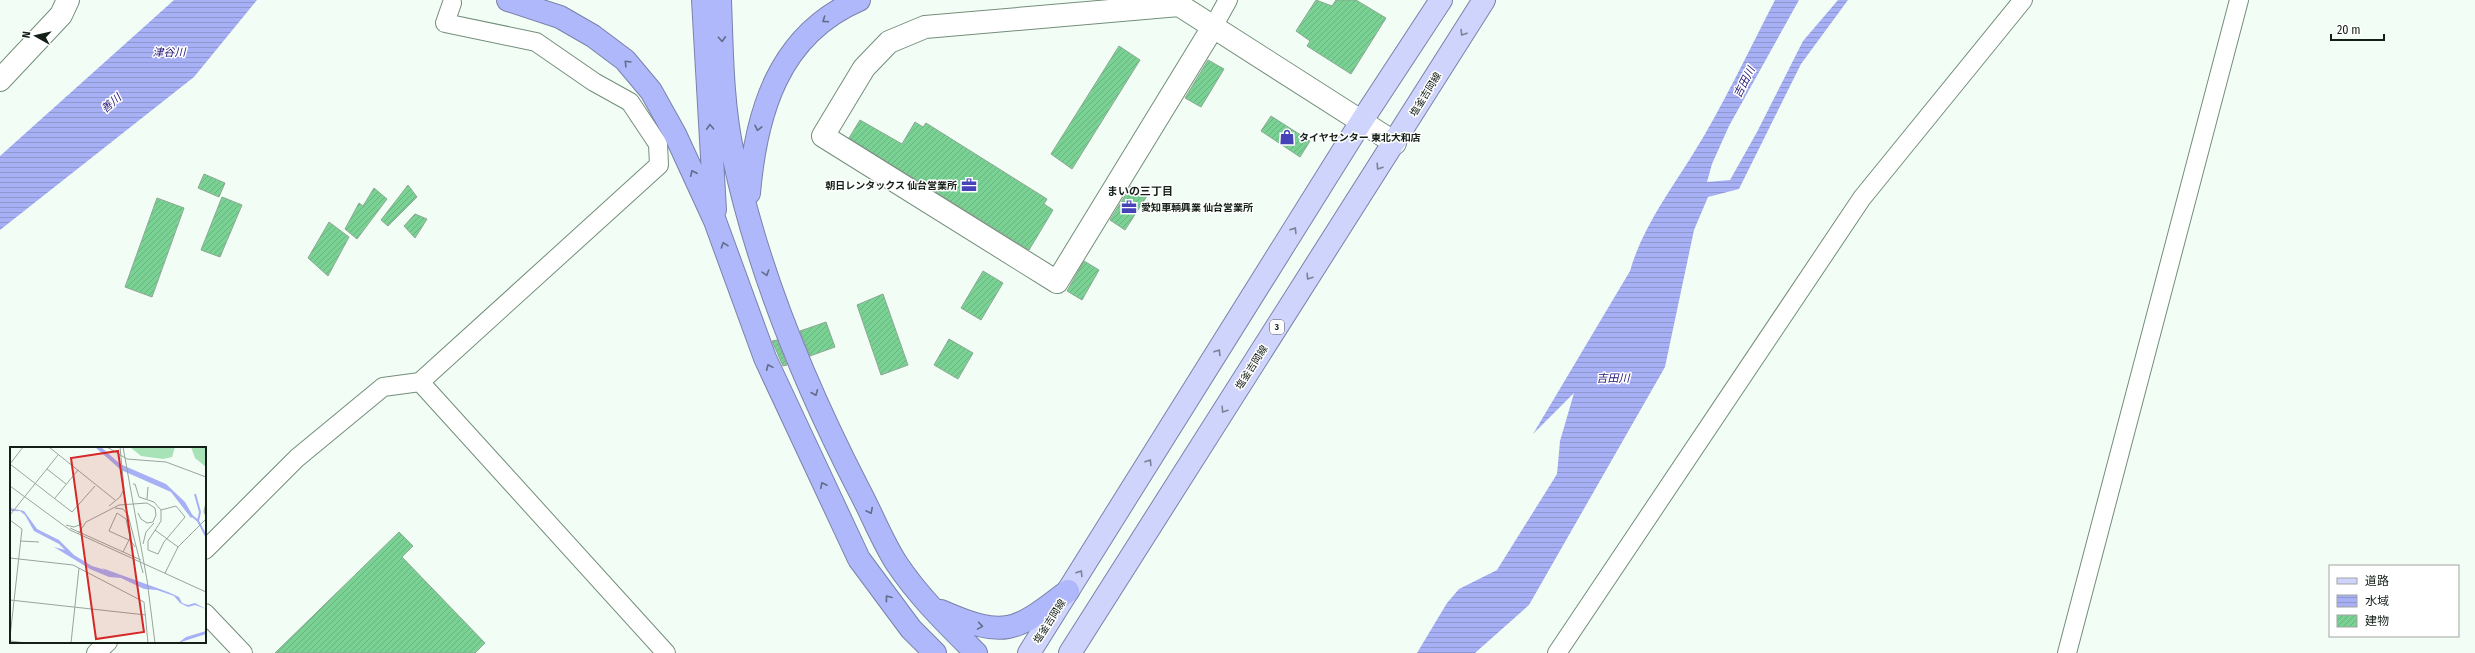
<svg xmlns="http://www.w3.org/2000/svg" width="2475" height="653" font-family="'Fira Sans Condensed','Noto Sans JP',sans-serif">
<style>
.water{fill:url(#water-rules)}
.building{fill:url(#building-hatch);stroke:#8da893}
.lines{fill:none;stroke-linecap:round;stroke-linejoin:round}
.minor-casing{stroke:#738e7a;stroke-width:20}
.tertiary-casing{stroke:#738e7a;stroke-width:24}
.primary-casing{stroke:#7982ab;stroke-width:24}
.motorway-casing{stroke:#7982ab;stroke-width:24}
.minor{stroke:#fff;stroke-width:18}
.tertiary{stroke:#fff;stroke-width:22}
.primary{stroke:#cfd4fd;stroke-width:22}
.motorway{stroke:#afb8fb;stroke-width:22}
.oneway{stroke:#626c89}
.oneway2{stroke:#7b8396}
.labels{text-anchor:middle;stroke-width:3;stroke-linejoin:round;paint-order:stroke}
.shield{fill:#fff;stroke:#5a625d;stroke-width:1}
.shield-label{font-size:9px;font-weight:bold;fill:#141f17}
.street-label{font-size:10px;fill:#141f17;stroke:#fff}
.poi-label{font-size:10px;font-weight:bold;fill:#141f17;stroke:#fff;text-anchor:start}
.water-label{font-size:11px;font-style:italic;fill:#231577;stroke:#fff}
.neighbourhood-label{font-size:11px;font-weight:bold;fill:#141f17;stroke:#fff}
.inset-river{fill:none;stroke:#a7b0f5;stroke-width:2}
.inset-road{fill:none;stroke:#99a59c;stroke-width:1}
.view{fill:#d62828;fill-opacity:0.15;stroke:#d62828;stroke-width:2}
.inset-edge{fill:none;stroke:#141f17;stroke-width:2}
</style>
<defs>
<pattern id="water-rules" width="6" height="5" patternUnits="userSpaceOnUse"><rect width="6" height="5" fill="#a7b0f5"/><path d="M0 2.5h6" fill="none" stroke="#8f97d1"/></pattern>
<pattern id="building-hatch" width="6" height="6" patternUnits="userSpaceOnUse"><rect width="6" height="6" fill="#79d294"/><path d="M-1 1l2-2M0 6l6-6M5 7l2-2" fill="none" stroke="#68b47f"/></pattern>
</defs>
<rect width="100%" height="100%" fill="#f2fef5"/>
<path class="water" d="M174,0H257L194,77L0,230V156Z
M1775,0H1799L1729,126L1712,164L1707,182L1730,180L1757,132L1803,41L1838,0H1848L1801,64L1739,189L1708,197L1694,230L1665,367L1529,605L1475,653H1417L1447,603L1459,589L1497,570L1557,474L1560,441L1574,393L1533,434L1630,271C1642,228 1670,191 1693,154C1723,106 1749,50 1775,0Z"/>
<path class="building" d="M1316,0L1332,6L1336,0H1356L1386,18L1351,74L1307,46L1310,41L1296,31Z
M1119,46L1140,60L1072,169L1051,154Z
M1208,60L1224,69L1201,107L1185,98Z
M1271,116L1310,141L1300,157L1261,131Z
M860,120L902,144L915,122L923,127L926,123L1047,199L1044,204L1053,210L1029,250L849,138Z
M204,174L225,183L219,197L198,188Z
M408,185L417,197L388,226L381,220Z
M1131,186L1147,196L1125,230L1110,220Z
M374,188L387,199L357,239L345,229L359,203L363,206Z
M222,197L242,205L220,257L201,250Z
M157,198L184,208L152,297L125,287Z
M415,214L427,219L415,238L404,226Z
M329,222L349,237L328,276L308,258Z
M1084,261L1099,270L1082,300L1067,291Z
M983,271L1003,283L981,320L961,308Z
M883,294L908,365L881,375L857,305Z
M826,322L835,347L810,356L800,331Z
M949,339L973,353L958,379L934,365Z
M777,340L787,365L783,366L772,341Z
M399,532L413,546L402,557L485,643L475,653H275Z"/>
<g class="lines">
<g class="minor-casing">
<path id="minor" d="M1213,27L1228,0
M420,382L666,653
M205,550L297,458L383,387L420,382L659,165L658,144L630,102L594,82L536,42L445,23L452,3
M205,613L243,653
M96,653L108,642
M1557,653L1862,198L2023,0
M2067,653L2239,0"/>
</g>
<g class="tertiary-casing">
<path id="tertiary" d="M1213,27L1057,282L823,136L864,68L889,42L925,27L1179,5L1395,143
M0,80L61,15L68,0"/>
</g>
<g class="primary-casing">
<path id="primary" d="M1029,653L1361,122L1441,0
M1070,653L1484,0"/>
</g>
<g class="motorway-casing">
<path id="motorway" d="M508,0L560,17L593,36L625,60L651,91L675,134L715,221L765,358L859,559L911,629L935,653
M703,0L715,210
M720,0C722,51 722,104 733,154C757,270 805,385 859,490C872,514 882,541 897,564C919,597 948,625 976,653
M749,193C756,113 778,35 859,0
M941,611C1005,639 1015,632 1068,591"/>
</g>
<use href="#minor" class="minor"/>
<use href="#tertiary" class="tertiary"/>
<use href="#primary" class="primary"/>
<use href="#motorway" class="motorway"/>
</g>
<defs><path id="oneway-chevron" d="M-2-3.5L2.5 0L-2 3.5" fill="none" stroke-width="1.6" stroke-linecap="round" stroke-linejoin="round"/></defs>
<g class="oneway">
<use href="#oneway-chevron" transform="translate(825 20) rotate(146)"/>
<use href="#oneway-chevron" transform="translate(722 39) rotate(87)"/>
<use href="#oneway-chevron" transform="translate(627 63) rotate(-134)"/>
<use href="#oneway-chevron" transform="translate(710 127) rotate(-93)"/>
<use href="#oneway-chevron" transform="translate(758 128) rotate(102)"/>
<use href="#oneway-chevron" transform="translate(693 173) rotate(-115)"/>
<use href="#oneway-chevron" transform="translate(724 245) rotate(-109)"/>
<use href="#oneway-chevron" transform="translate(766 273) rotate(73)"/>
<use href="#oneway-chevron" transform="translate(769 367) rotate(-114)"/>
<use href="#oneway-chevron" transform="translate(815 393) rotate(67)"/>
<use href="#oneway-chevron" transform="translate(823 485) rotate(-116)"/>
<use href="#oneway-chevron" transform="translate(870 511) rotate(63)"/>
<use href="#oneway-chevron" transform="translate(888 598) rotate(-127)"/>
<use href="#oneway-chevron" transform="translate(980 626) rotate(9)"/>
</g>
<g class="oneway2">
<use href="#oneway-chevron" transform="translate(1463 33) rotate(122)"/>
<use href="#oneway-chevron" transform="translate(1379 167) rotate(123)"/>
<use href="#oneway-chevron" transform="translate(1294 230) rotate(-58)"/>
<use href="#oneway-chevron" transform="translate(1309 277) rotate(123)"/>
<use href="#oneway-chevron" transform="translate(1218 352) rotate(-58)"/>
<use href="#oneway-chevron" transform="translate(1224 410) rotate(123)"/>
<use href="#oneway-chevron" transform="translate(1149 462) rotate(-58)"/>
<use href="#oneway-chevron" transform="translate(1080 573) rotate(-58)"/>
</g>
<defs>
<g id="shop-bare" transform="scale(1.2)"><path d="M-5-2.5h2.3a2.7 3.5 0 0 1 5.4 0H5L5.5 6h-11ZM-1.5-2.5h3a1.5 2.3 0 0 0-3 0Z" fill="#4643b8" stroke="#fff" stroke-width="2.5" paint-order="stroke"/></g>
<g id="office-bare" transform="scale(1.2)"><path d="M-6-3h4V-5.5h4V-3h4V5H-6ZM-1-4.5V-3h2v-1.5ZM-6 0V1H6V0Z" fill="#4643b8" stroke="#fff" stroke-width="2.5" paint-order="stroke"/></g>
</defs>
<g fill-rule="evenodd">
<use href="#shop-bare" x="1287" y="137"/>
<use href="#office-bare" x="969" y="185"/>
<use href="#office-bare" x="1129" y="207"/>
</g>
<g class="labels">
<rect class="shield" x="1270" y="320" width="14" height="14" rx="3"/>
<g class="shield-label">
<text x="1277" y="330">3</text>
</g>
<g class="street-label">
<text transform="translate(1425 94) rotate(-58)" y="4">塩釜吉岡線</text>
<text transform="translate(1251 367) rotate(-57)" y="4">塩釜吉岡線</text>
<text transform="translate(1049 621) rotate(-57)" y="4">塩釜吉岡線</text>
</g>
<g class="poi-label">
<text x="1299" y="141">タイヤセンター 東北大和店</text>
<text x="957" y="189" text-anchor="end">朝日レンタックス 仙台営業所</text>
<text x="1141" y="211">愛知車輌興業 仙台営業所</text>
</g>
<g class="water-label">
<text x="169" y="56">津谷川</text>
<text transform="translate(1744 82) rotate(-63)" y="4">吉田川</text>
<text transform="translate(111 103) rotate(-41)" y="4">善川</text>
<text x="1613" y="382">吉田川</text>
</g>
<g class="neighbourhood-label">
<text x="1140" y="195">まいの三丁目</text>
</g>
</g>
<g transform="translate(10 447)">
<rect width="196" height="196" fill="#f2fef5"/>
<path d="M120,0H165L162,10L153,12L131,9ZM181,0H196V20L185,11Z" fill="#a8e2b7"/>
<path d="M85,0H91L110,17L156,37L175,55L183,69L181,71L161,45L111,23ZM0,61L14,64L27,82L49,93L64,108L82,119L95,123L92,121L158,145L169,150L172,156L178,158L185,156L196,162L185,158L178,160L170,156L164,149L147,143L134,142L111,131L99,130L80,122L44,100L55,103L49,97L24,84L15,68L10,64H0ZM196,184V187L168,196L176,190Z" fill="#a7b0f5"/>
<path class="inset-river" d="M185,47L190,65L188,74M181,68L188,74L196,89"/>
<path class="inset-road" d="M39,0L105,53M97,0L117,12L156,15L196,30M113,0L137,133L145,196M0,17L62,65L85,39M0,17L13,0M37,22L56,37M123,37H125L129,50L144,55L151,63V74L138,94V103L148,107L154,95L175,70L166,59L151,63M0,39L60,83L196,145M45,51L68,23M137,52L138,40M196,55L194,65L196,69M99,59L110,50L114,42L110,0M105,61L113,62L118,68L133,126M0,68L48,8M0,73L12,82L0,190M56,78L64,80L72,77M60,81L131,113M145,83L168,100M68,87L76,75L109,58L137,56L145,61L146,68L143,75L137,76L131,72L128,66M10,94L29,95M133,97L136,85L144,76M113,105L119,93L120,90L116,72L107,66L99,84L119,93L121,94L125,100M0,111L63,118L134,155L138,196M155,126L168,100L196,72M0,153L136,168M0,194L16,196M61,196L69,121"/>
<path class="view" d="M108,4L134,185L86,192L61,11Z"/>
<rect width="196" height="196" class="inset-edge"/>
</g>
<rect x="2329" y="565" width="130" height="72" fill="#ffffff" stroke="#a1a5a2"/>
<rect x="2337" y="578" width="20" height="6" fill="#cfd4fd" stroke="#a1a5a2"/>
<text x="2365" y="585" font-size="12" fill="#141f17">道路</text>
<rect x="2337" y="595" width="20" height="12" fill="url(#water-rules)" stroke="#a1a5a2"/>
<text x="2365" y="605" font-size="12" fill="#141f17">水域</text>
<rect x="2337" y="615" width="20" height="12" fill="url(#building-hatch)" stroke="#a1a5a2"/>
<text x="2365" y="625" font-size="12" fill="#141f17">建物</text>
<g transform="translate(36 36) rotate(278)" stroke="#ffffff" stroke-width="3" paint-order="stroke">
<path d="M0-3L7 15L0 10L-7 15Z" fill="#141f17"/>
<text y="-6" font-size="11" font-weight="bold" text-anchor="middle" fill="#141f17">N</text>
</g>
<path d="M2331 34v6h53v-6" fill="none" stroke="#141f17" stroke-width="2"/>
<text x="2337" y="34" font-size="12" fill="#141f17" stroke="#ffffff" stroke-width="3" paint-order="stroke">20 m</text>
</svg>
